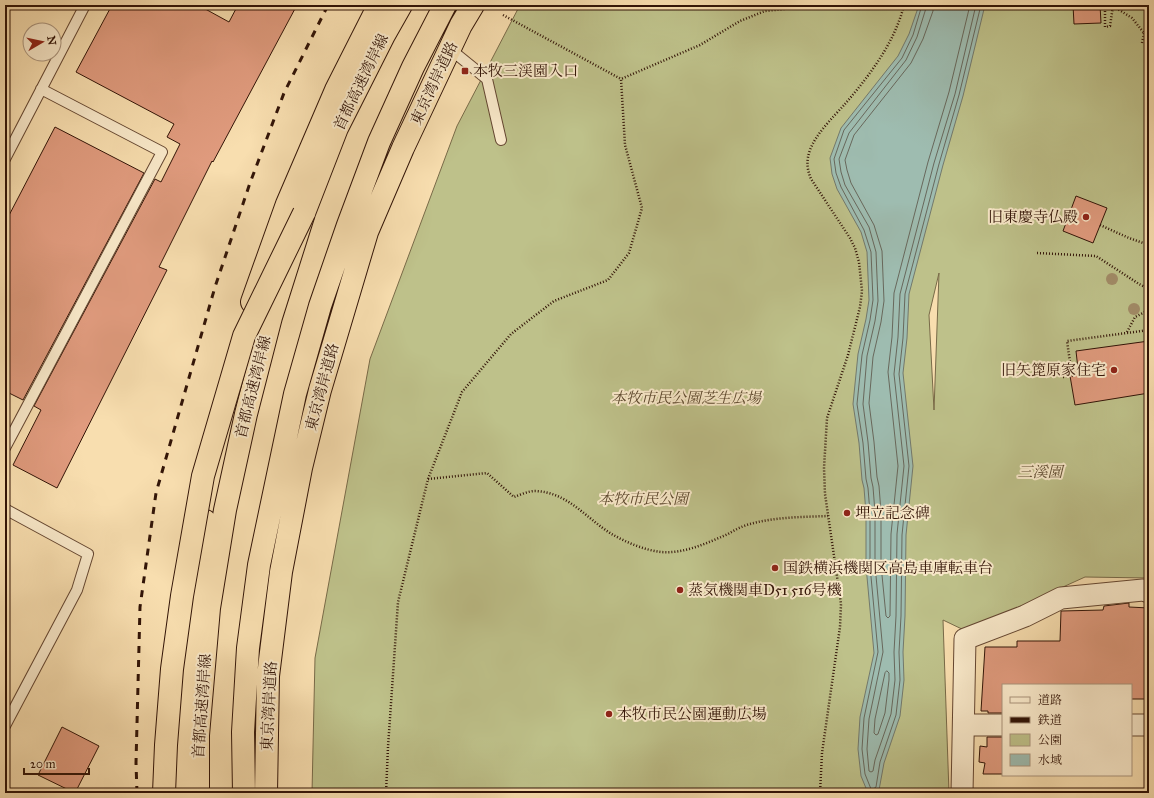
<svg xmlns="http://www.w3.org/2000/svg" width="1154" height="798" font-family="'IM FELL Great Primer','Noto Serif JP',serif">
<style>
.green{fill:#bec18a;stroke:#786a48;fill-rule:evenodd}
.water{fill:#9ebcb0;stroke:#73796c}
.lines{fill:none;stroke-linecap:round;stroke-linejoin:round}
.shore{stroke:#68685c;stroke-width:1}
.building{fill:#e09b7e;stroke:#321407}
.lane-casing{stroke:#644631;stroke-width:12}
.street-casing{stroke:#644631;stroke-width:23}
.highway-casing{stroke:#321407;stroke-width:24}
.path{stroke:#321407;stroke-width:2.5;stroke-dasharray:1 2;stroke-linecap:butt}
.lane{stroke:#faeacb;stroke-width:10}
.street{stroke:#faeacb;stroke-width:21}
.highway{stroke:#f8deaf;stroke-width:22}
.rail{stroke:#321407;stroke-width:3;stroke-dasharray:7 7;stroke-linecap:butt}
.highway-bridge-casing{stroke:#321407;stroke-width:24;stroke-linecap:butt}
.highway-bridge{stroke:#f8deaf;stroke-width:22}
.tree{fill:#a28c68}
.poi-dot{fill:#8f2418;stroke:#faeacb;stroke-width:1.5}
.labels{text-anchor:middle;stroke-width:4;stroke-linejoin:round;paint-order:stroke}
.poi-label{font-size:15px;fill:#321407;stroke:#faeacb;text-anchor:start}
.street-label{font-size:15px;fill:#321407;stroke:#faeacb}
.park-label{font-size:15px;font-style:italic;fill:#5c482e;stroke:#faeacb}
</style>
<rect width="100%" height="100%" fill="#f8deaf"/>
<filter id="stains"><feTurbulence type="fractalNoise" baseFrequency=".005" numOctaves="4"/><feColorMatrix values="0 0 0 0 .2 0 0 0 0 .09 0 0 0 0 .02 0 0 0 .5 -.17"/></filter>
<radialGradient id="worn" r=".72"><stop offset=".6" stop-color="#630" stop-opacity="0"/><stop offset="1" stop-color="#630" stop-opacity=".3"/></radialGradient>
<path class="green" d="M520,5H1149V578L1085,577L966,631L943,620L949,793H312L315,658L370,359L457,126ZM939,273L934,410L929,315Z"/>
<path class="water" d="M919,5H985L963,96L943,165L909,294L907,338L903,373L913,466L906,535L905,616L903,652L904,680L900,716L884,763L879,790L875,793H868L861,776L858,749L860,717L874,653L866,566V513L864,488L862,480L859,443L853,404L858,354L866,319L869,300L867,252L861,232L837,189L832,174L830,158L841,128L898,56L909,34Z"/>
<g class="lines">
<path class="shore" d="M922,5L913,35L902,58L844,130L834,159L836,173L841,187L864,230L871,252L873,300L870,320L862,355L857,404L863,443L866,479L868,488L870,513V566L878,652L864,718L862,749L865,774L871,789L872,790L876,787L880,762L896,715L900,680L899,652L901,616L902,535L909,466L899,374L903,338L905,294L939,164L959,95L981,5
M927,5L917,37L906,60L849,133L839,159L841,172L845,185L869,227L876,252L878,301L875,321L867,356L863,404L868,442L871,478L873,487L875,512V565L883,652L869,719L867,749L869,771L871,772L873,771L875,760L891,714L895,680L894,652L896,616L897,534L904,466L894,374L898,337L900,294L934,163L955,94L976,5
M933,5V11L923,39L911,63L854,135L845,160L847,170L851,183L874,225L882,251L884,301L881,322L873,357L869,403L874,442L877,477L879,486L881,512V565L886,616L888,618L890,616L891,534L898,466L888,372L892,337L894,293L928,162L949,92L970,5
M887,671L889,673V680L885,713L878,734L876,735L874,733L875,719L885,673Z"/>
</g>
<path class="building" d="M112,5H198L229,22L238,5H297L213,162L212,161L159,267L167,270L57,488L13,465L41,410L34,406L155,179L161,182L180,144L167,137L174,124L76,72Z
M1073,5H1100L1101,23L1074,24Z
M55,127L144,173L23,400L5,391V223Z
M1076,196L1107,208L1093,243L1063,231Z
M1149,341V393L1075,405L1069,370L1078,369L1076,351Z
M1129,603V607L1149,608V699H1131V685H1003V713H988V711H981L985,647H1017V641H1060L1061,611L1103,610L1104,606Z
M62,727L99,746L75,793L38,775Z
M987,737H1003V774H983L985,763L979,762L980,746L987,747Z"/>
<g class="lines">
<g class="lane-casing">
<path id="lane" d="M450,49L487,79L501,140
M5,159L85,5
M5,448L162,152L41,89
M5,509L88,554L77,590L5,726"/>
</g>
<g class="street-casing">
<path id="street" d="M964,725H1003
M1131,725H1149
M962,793L965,639L1025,616L1061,598L1143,590L1149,592"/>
</g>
<g class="highway-casing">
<path id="highway" d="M252,302L287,204L336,90L379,5
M183,793C181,702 193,611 205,521
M198,793V735L209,608L225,510L246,414L271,317L304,213L337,128L384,35L401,5
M244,793L243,732L248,648L259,565L295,394L320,306L348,225L379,142L413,67L445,5
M266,793L268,676L281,572L301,468L320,390L367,232L403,148L461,25L473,5"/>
</g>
<path class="path" d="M1105,5V27L1110,26L1113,6L1132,18L1144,33L1149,35
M503,15L621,79
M1142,43L1144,33
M1100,225L1129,238L1149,245
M1037,253L1096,256L1139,284L1149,289
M1127,332L1135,317L1149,310
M1063,377L1072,376L1067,341L1149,330
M428,479L487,473L514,497C520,495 528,491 535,491C567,492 585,517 610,533C625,542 644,550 661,552C684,554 707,543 728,534C735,530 742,526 750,524C775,517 802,517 828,516
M386,793L388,747L398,602L428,479L462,392L511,334L554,301L608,280L629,253L642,208L625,145L621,79L700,45L740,21L765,11L824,5
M820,793L822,753L840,627L841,604L825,494L824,468L827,418L848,355L860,307L862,291L859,262L855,248L850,238L811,179C807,169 806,161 810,150C815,135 834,116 845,104C870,75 895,42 904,5"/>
<use href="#lane" class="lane"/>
<use href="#street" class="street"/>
<use href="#highway" class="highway"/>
<path class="rail" d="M137,793L136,763L140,607L156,493L215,287L250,183L284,93L328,5"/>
<g class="highway-bridge-casing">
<path id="highway-bridge" d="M164,793L166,745L172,669L182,596L203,476L244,336L304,213"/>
</g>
<use href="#highway-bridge" class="highway-bridge"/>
</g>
<g class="tree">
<circle cx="1112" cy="279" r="6"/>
<circle cx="1134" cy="309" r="6"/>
</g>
<g class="poi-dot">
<rect x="461" y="67" width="8" height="8" rx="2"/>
<circle cx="1086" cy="217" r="4"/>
<circle cx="1114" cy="370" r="4"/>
<circle cx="847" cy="513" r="4"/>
<circle cx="775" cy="568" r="4"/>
<circle cx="680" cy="590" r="4"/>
<circle cx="609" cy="714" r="4"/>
</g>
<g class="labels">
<g class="poi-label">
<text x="473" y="76">本牧三渓園入口</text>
<text x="1078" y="222" text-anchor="end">旧東慶寺仏殿</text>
<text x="1106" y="375" text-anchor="end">旧矢箆原家住宅</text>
<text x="855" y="518">埋立記念碑</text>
<text x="783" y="573">国鉄横浜機関区高島車庫転車台</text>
<text x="688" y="595">蒸気機関車D51 516号機</text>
<text x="617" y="719">本牧市民公園運動広場</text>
</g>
<g class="street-label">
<text transform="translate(361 82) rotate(-64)" y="5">首都高速湾岸線</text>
<text transform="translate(434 83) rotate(-65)" y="5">東京湾岸道路</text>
<text transform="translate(253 387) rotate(-76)" y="5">首都高速湾岸線</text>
<text transform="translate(322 387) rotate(-75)" y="5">東京湾岸道路</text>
<text transform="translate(202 706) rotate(-86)" y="5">首都高速湾岸線</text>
<text transform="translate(269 706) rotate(-87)" y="5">東京湾岸道路</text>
</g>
<g class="park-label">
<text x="686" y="403">本牧市民公園芝生広場</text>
<text x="1040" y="477">三溪園</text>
<text x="643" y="504">本牧市民公園</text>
</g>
</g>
<rect width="1154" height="798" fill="none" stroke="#f8deaf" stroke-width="20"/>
<rect x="6" y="6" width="1142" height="786" fill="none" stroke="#321407" stroke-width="2"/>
<rect x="10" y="10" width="1134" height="778" fill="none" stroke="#321407"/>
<rect x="1002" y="684" width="130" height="92" fill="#faeacb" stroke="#aa947d"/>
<rect x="1010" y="697" width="20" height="6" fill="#faeacb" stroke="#aa947d"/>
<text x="1038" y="704" font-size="12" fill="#321407">道路</text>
<rect x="1010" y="717" width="20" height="6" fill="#321407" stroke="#aa947d"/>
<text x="1038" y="724" font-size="12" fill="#321407">鉄道</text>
<rect x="1010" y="734" width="20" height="12" fill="#bec18a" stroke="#aa947d"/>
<text x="1038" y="744" font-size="12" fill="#321407">公園</text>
<rect x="1010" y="754" width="20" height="12" fill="#9ebcb0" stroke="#aa947d"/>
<text x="1038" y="764" font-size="12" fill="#321407">水域</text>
<g transform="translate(42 42) rotate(81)"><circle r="19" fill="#faeacb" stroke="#aa947d"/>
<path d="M0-3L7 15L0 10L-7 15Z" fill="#8f2418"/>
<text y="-6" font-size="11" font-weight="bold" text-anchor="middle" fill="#321407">N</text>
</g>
<path d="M24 768v6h65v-6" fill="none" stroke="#321407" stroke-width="2"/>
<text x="30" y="768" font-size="12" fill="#321407" stroke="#faeacb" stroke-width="3" paint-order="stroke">20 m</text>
<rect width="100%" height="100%" filter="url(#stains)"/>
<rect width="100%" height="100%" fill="url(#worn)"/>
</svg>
